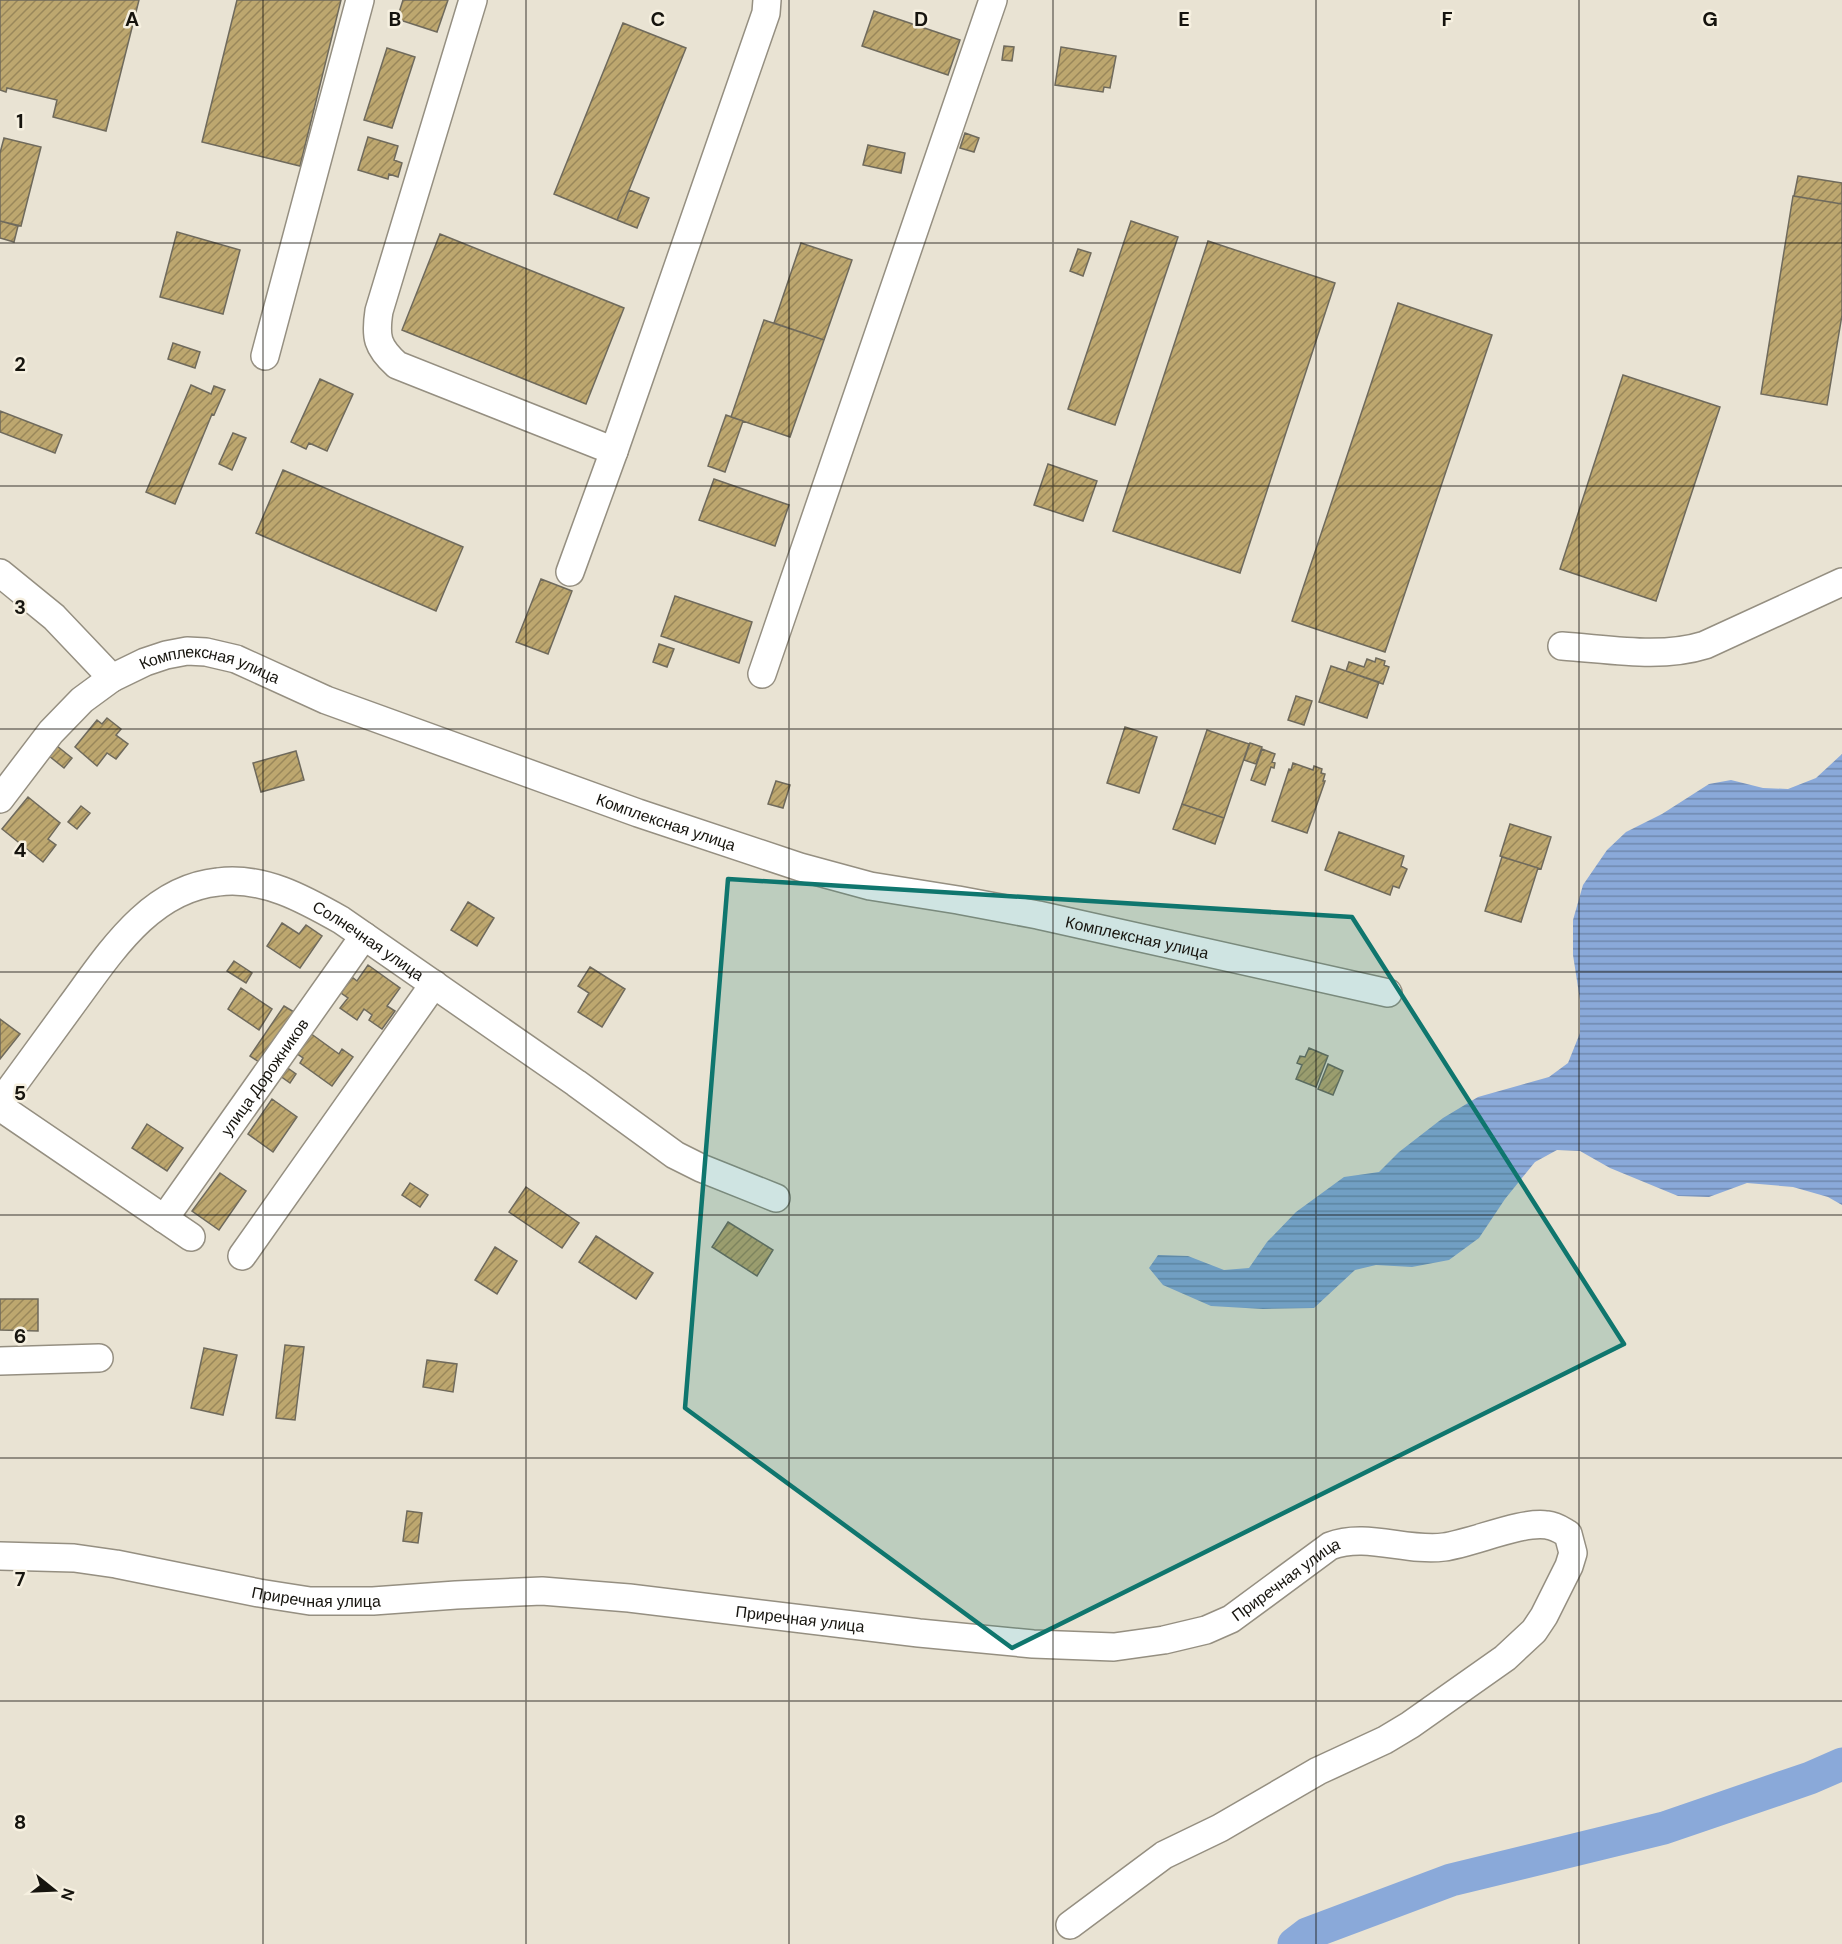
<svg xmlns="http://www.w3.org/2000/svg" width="1842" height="1944" font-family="'DM Sans',sans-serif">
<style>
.water{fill:url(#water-rules)}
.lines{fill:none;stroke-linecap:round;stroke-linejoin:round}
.river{stroke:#8aa9d9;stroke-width:33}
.building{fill:url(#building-hatch);stroke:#6f6a5c;stroke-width:1.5}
.minor-casing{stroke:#958f81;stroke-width:30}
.minor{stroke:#fff;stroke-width:27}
.marked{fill:#0f766e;fill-opacity:0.2;stroke:#0f766e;stroke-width:4.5;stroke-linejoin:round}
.grid{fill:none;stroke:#16140e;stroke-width:1.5;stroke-opacity:0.55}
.labels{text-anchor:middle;stroke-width:5;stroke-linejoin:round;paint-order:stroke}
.street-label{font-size:16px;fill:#16140e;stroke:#f6f0e0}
.grid-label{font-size:20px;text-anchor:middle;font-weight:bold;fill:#16140e;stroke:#f6f0e0;stroke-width:5;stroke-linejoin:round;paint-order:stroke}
</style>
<defs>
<pattern id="water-rules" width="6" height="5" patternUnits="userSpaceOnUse" patternTransform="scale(1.5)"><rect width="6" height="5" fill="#8aa9d9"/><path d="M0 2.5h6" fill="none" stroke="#7088ae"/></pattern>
<pattern id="building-hatch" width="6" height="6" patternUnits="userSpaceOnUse" patternTransform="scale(1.5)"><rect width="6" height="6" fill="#bda76f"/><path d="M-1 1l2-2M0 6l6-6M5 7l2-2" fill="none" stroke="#99875a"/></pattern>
</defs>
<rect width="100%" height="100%" fill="#e9e3d3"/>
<path class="water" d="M1842,754V1205L1828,1197L1793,1187L1747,1183L1709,1197L1678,1196L1610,1168L1580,1151L1557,1150L1535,1162L1505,1199L1479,1238L1449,1260L1412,1267L1376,1265L1355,1270L1314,1308L1263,1309L1211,1306L1163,1285L1149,1268L1158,1255L1188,1256L1224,1270L1249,1268L1267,1242L1296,1212L1344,1177L1379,1172L1399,1152L1443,1118L1478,1097L1549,1077L1568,1063L1580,1033V1000L1573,955V920L1583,885L1607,850L1626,832L1662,814L1709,784L1731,780L1763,788L1788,789L1816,778Z"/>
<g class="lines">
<path class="river" d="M1294,1944L1307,1934L1451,1880L1664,1828L1810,1778L1842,1764"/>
</g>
<path class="building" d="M0,0H139L106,131L53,117L57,100L7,88L6,92L0,90Z
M237,0H341L300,166L202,142Z
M403,0H448L437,32L397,19Z
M874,11L960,40L948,75L862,46Z
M623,23L686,48L617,220L554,194Z
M1004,46L1014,47L1012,61L1002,60Z
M1061,47L1116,56L1110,88L1104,87L1103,92L1055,85Z
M387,48L415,57L392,128L364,120Z
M965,133L979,138L974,152L960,148Z
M368,137L398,146L394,160L402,163L398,177L389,174L388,179L358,170Z
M4,138L41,147L21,226L0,221V153Z
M868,145L905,153L901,173L863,165Z
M1798,176L1842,183V204L1794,196Z
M629,190L649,198L637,228L617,220Z
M1793,196L1842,204V315L1827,405L1761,394Z
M0,221L18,226L14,242L0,238Z
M1131,221L1178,237L1115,425L1068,409Z
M177,232L240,250L223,314L160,297Z
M440,234L624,308L586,404L402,330Z
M1208,241L1335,283L1240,573L1113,531Z
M801,243L852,260L824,340L774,323Z
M1078,249L1091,253L1083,276L1070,271Z
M1398,303L1492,335L1385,652L1292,621Z
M764,320L824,340L790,437L731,417Z
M173,343L200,352L195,368L168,359Z
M1623,375L1720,407L1656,601L1560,569Z
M320,379L353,394L327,451L309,443L306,449L291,442Z
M191,385L211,394L214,386L225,390L214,415L212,414L175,504L146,492Z
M0,411L62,435L55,453L0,432Z
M726,415L743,421L725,472L708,466Z
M233,433L246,438L232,470L219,464Z
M1048,464L1097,481L1083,521L1034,505Z
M283,470L463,547L436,611L256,533Z
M714,479L789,505L775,546L699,520Z
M541,579L572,591L548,654L516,642Z
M675,596L752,622L739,663L661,636Z
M659,644L674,649L667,667L653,662Z
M1376,658L1385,661L1384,665L1389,667L1383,684L1346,671L1349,662L1364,667L1367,659L1375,662Z
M1331,666L1379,682L1367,718L1319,702Z
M1296,696L1312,701L1304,725L1288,720Z
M107,718L121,729L116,735L128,744L116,759L107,753L97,766L75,747L97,720L102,724Z
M1125,727L1157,737L1139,793L1107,783Z
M1207,730L1249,744L1224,818L1182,804Z
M1250,743L1262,747L1256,764L1244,760Z
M57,746L72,758L64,768L49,756Z
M1262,749L1275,754L1272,762L1275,763L1274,768L1271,767L1265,785L1251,780Z
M296,751L304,780L261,792L253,763Z
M1293,763L1313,770L1314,766L1322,769L1321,773L1325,774L1323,781H1325L1307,833L1272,821L1289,769L1291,770Z
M776,781L790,785L783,808L768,804Z
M28,797L60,823L48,839L56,845L43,862L2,829Z
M1182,804L1224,818L1215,844L1173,829Z
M81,806L90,813L77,829L68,822Z
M1510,824L1551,837L1541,869L1500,856Z
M1339,832L1404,856L1401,866L1407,869L1399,888L1393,886L1390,895L1325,870Z
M1502,857L1538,868L1521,922L1485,911Z
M468,902L494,918L477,946L451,930Z
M282,923L299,934L306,925L322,936L300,968L267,946Z
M234,961L252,973L246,983L227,971Z
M368,965L400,988L387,1006L395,1011L382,1029L369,1020L372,1015L364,1009L357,1020L340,1008L348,998L341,993L352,977L357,981Z
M590,967L625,989L602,1027L578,1012L589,993L578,986Z
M241,988L272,1009L259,1030L228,1009Z
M284,1006L294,1012L259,1062L250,1056Z
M0,1019L20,1034L0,1059Z
M310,1033L339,1054L342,1049L353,1057L332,1086L300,1063L303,1058L296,1053Z
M1309,1048L1328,1056L1316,1087L1296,1079L1302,1065L1297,1063L1300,1056L1305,1057Z
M282,1064L296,1074L290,1083L276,1073Z
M1328,1064L1343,1071L1333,1095L1318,1089Z
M272,1099L297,1117L273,1152L248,1134Z
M147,1124L183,1148L167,1171L132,1148Z
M220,1173L246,1191L219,1230L192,1211Z
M410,1183L428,1195L420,1207L402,1195Z
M526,1187L579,1223L562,1248L509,1212Z
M728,1222L773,1250L757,1276L712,1247Z
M596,1236L653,1273L636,1299L579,1262Z
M495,1247L517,1261L497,1294L475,1280Z
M0,1299H38V1331L0,1330Z
M285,1345L304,1347L295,1420L276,1418Z
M204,1348L237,1355L223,1415L191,1408Z
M427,1360L457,1364L453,1392L423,1387Z
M407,1511L422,1513L418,1543L403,1541Z"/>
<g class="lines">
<g class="minor-casing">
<g id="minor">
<path d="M473,0L379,311C375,337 377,347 397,365L614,451"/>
<path d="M265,356L360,0"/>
<path d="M570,572L614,451L766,13L767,0"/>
<path id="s1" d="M0,573L54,617L112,678L145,662L166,655L187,651L206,652L236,659L326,700L638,813L800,867L870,886L958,900L1038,915L1388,993"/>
<path d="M1562,646C1608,649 1661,659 1705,645L1842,582"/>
<path d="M762,674L993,0"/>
<path d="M0,799L51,732L82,700L112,678"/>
<path id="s2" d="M0,1103C23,1071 47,1039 70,1007C108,956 148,889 218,882C263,876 304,899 341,920L576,1083L675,1155L701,1168L776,1198"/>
<path d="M0,1107L191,1237"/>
<path id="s3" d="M164,1219L364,936"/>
<path d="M242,1256L434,984"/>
<path d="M0,1361L99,1358"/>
<path id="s4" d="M0,1556L74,1558L116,1564L259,1593L310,1601H373L456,1595L542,1591L629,1598L919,1633L1033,1644L1114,1647L1164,1640L1206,1630L1231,1619L1330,1546C1366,1532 1406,1552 1444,1547C1473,1543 1521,1521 1547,1525C1556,1526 1561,1530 1568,1534L1573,1553L1569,1566L1544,1616L1534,1631L1505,1658L1410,1725L1385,1740L1318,1771L1220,1828L1164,1855L1070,1925"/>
</g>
</g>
<use href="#minor" class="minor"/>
</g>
<path class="marked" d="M728,879L1352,917L1624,1344L1012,1648L685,1408Z"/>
<path class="grid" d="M263,0V1944M526,0V1944M789,0V1944M1053,0V1944M1316,0V1944M1579,0V1944M0,243H1842M0,486H1842M0,729H1842M0,972H1842M0,1215H1842M0,1458H1842M0,1701H1842"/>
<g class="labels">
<g class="street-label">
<text dy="6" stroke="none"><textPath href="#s1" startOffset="258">Комплексная улица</textPath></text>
<text dy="6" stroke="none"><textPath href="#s1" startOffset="744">Комплексная улица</textPath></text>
<text dy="6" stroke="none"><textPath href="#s1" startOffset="1230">Комплексная улица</textPath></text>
<text dy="6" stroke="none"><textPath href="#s2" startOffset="484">Солнечная улица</textPath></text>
<text dy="6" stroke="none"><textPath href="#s3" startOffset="174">улица Дорожников</textPath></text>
<text dy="6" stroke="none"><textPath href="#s4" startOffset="1310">Приречная улица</textPath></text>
<text dy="6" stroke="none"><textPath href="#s4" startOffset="320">Приречная улица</textPath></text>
<text dy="6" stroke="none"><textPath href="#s4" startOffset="806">Приречная улица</textPath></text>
</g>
</g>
<g class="grid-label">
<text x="132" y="26">A</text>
<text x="395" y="26">B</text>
<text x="658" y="26">C</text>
<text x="921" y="26">D</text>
<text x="1184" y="26">E</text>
<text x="1447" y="26">F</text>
<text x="1710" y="26">G</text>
<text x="20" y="128">1</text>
<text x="20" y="371">2</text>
<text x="20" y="614">3</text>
<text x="20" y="857">4</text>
<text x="20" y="1100">5</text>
<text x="20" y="1343">6</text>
<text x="20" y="1586">7</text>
<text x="20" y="1829">8</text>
</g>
<g transform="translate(54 1890) rotate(108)" stroke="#f6f0e0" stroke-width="4.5" paint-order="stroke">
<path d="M0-4.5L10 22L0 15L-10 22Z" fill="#16140e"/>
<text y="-9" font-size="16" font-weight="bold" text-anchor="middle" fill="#16140e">N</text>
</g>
</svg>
